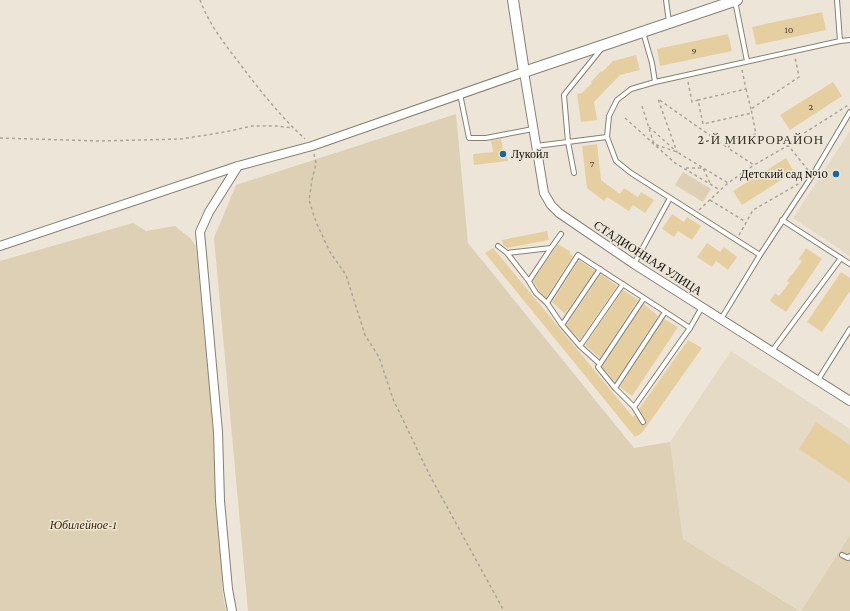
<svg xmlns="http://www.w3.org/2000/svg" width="850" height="611" font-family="'Crimson Pro',serif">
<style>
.built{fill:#e4dac5}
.green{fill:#ddd0b4}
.building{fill:#e5cfa0}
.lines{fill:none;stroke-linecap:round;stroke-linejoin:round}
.service-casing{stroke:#868073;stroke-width:6}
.minor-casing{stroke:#868073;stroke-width:10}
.tertiary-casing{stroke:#868073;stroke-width:12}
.path{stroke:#a9a499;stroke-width:1.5;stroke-dasharray:3 3;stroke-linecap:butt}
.service{stroke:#fff;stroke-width:4}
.minor{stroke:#fff;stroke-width:8}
.tertiary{stroke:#fff;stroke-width:10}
.poi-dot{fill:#1a6699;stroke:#ede6d8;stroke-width:1.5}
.labels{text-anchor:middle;stroke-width:3;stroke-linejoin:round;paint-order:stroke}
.number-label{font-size:10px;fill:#484132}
.poi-label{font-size:12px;fill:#14120d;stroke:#ede6d8;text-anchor:start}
.street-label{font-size:12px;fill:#14120d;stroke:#ede6d8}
.park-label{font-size:12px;font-style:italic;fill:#392902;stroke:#ede6d8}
.neighbourhood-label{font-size:13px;letter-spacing:1px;fill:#373227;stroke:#ede6d8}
</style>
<rect width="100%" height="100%" fill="#ede6d8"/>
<path class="built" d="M850,131V256L793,218Z
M731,351L850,429V535L801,611L683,539L670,442Z"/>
<path class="green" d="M456,114L468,243L634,448L670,442L683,539L800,611H248L214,238L236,185Z
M683,172L711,189L703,202L675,185Z
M133,223L146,231L175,226L190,238L196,246L215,446L216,472L223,597L226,611H0V261Z
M850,535V611H801Z"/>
<path class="building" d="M822,12L826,30L756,45L752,27Z
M728,34L732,51L660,66L657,49Z
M636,55L640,70L620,75L594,102L597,120L581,122L577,94L582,93L592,83L591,82L601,71L602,72L613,61Z
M833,82L842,96L790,130L780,115Z
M501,139L503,151L506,150L508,161L474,165L473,154L493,152L491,141Z
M597,144L601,180L620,194L624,188L638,197L641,192L654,200L645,213L633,205L629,211L607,197L604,201L587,188L582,146Z
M786,158L794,172L742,205L733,191Z
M672,214L684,222L687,217L701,226L692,240L678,231L674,237L662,229Z
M547,231L549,240L507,248L503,245L502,240Z
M707,243L720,252L724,247L737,257L728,270L716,261L712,267L697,257Z
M558,244L571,252L569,254L573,256L546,298L539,291L533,281Z
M493,248L633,417L635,415L642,425H645L646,422L639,409L688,340L702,348L642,433L635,437L485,253Z
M806,248L822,259L786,312L770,301L775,293L779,296L789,283L787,281L791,275H792L802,261L799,259Z
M579,260L595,271L565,314L552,302Z
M841,272L850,278V291L822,332L807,322Z
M601,274L617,286L580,340L566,325Z
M623,290L638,300L600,358L585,345Z
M644,304L658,316L615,382L602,367Z
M664,319L678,327L632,396L620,387Z
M816,422L850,445V483L799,449Z"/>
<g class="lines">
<g class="service-casing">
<path id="service" d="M666,0L669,22
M837,0L840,41L850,40
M735,1L747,61
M643,32L652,63L655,82
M460,94L469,138H486L533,129
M536,146L607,137
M574,173L568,142L564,95L602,48
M782,220L850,264
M498,246L507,253
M551,248L561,234
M760,255L631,173L616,161L607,137L609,116L617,100L631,89L655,82L840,41
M634,264L670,198
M529,281L551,248L507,253L528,280L536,293L547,303L578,255L690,328
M547,303L562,325L580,346L600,364
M665,312L615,388L634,407L690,328L702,307
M721,319L760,255L812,176L850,112
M562,325L600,269
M580,346L623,284
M772,351L841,258
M818,380L850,329
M615,388L598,367L644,298
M634,407L643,422
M842,555L848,558L850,556"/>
</g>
<g class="minor-casing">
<path id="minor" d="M0,246L238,166L312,146L524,72L544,193L551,205L559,213L634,264L850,401
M232,611L228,589L220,501L218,432L200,232L209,212L238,166"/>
</g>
<g class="tertiary-casing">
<path id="tertiary" d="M513,0L524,72L737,0"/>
</g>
<path class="path" d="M200,0C208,22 223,42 237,60C258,88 279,115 305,139
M742,70L746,89L698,100L703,124L752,113
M688,82L692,102L698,100
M746,89L751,109
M642,106L654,144L677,152L728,183
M625,118L675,163L720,190
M649,127L677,152L658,99L728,148
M0,138L99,141L181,139L225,132L252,126H276L293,128
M789,145L754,165L728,148L733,139L756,134L751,109L799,77L795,57
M314,154L316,164L312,180L309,200L316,222L330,252L346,275L365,335L379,357L393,399L429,474L504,611
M686,168H703L711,185
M808,170L787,144L850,104
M710,200L746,222
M699,210L728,183L754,165
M739,235L753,210L800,183"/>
<use href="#service" class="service"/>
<use href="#minor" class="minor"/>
<use href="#tertiary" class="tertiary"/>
</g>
<g class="poi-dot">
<circle cx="503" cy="154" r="4"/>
<circle cx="836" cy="174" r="4"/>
</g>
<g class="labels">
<g class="number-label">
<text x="789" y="33">10</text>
<text x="694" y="54">9</text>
<text x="811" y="110">2</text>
<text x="592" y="167">7</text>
</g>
<g class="poi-label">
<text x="511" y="158">Лукойл</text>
<text x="828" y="178" text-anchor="end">Детский сад №10</text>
</g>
<g class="street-label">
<text transform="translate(648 258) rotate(33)" y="4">СТАДИОННАЯ УЛИЦА</text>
</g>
<g class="park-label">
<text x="83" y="529">Юбилейное-1</text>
</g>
<g class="neighbourhood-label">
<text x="761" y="144">2-Й МИКРОРАЙОН</text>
</g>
</g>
</svg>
